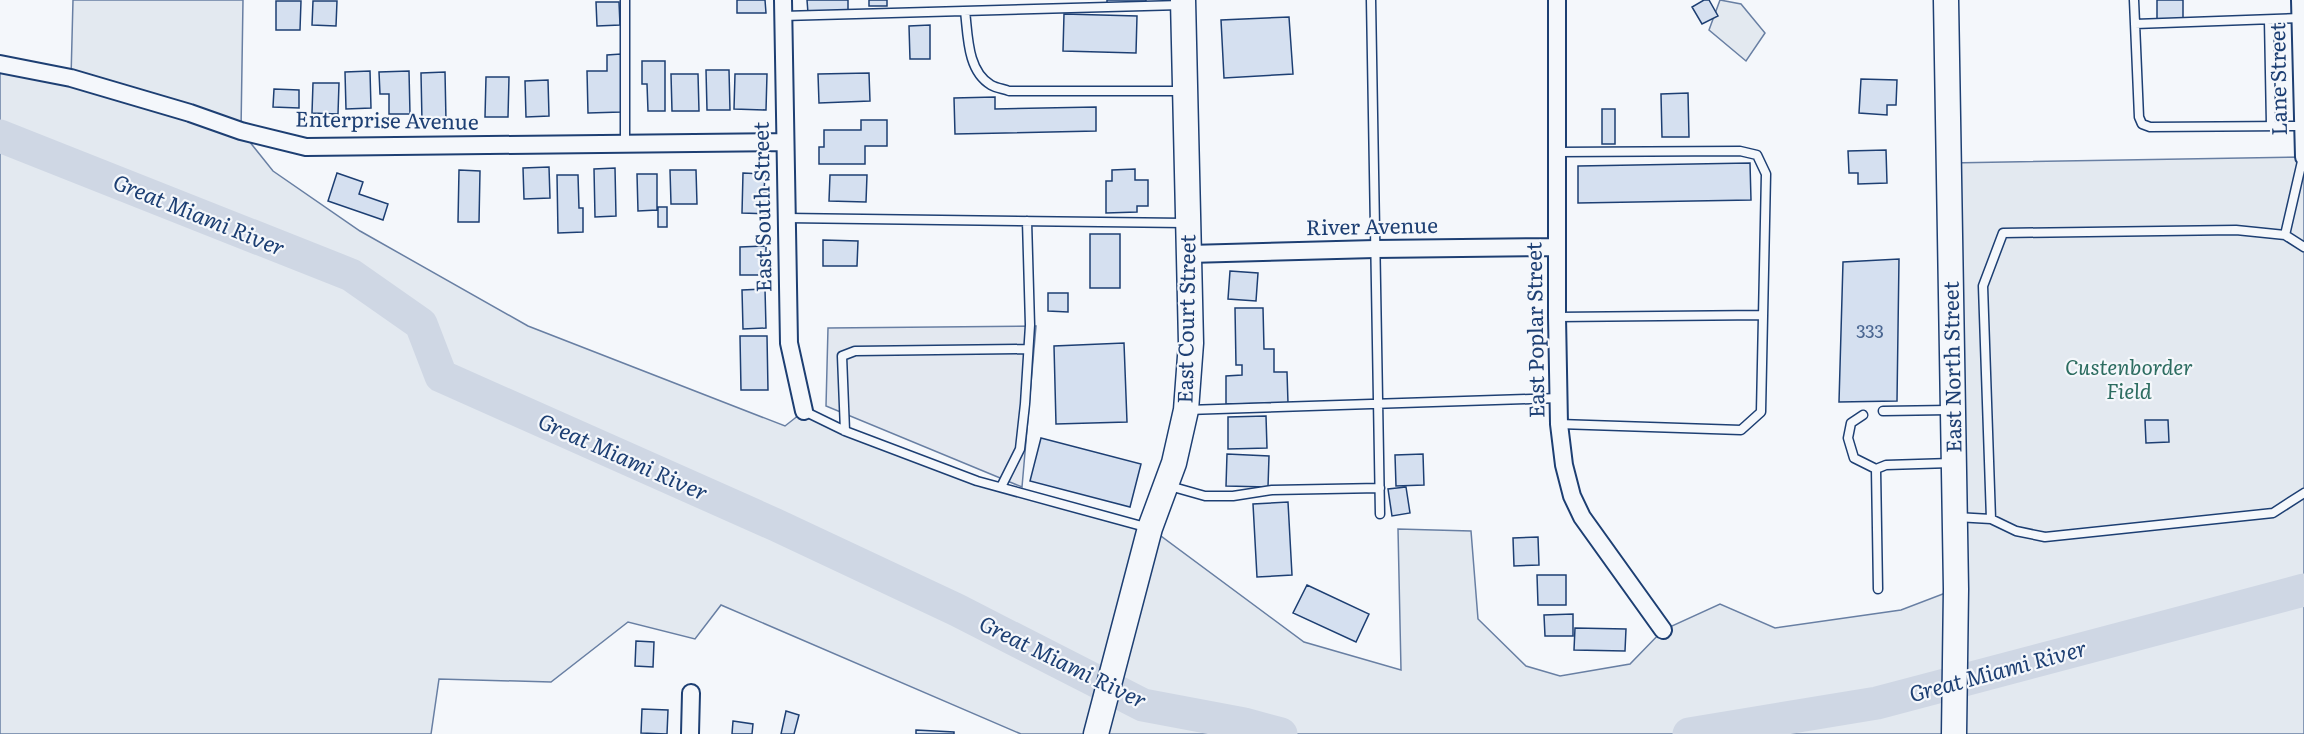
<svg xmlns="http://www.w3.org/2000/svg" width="2304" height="734" font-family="Literata,serif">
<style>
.green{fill:#e3e9f0;stroke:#687fa3;stroke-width:1.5}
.parking{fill:#e3e8f0;stroke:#687fa3;stroke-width:1.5}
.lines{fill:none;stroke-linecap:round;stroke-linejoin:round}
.river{stroke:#cfd7e4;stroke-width:33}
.building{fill:#d5e0f0;stroke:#1d3f73;stroke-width:1.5}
.lane-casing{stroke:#1d3f73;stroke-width:11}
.street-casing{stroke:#1d3f73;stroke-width:20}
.secondary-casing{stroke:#1d3f73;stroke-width:27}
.lane{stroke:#f4f7fb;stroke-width:8}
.street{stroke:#f4f7fb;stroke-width:16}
.secondary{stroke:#f4f7fb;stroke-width:24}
.labels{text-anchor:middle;stroke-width:4.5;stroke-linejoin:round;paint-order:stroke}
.number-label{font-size:18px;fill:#4b6792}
.street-label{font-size:21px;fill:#1d3f73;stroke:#f4f7fb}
.park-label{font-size:21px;font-style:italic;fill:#2c6c60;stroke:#f4f7fb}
.water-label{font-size:22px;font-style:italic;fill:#1d3f73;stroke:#f4f7fb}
</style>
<rect width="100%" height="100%" fill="#f4f7fb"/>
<path class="green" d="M73,0H243L241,131L273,171L360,231L528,326L785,426L804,411L977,481L1150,528L1304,642L1401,670L1398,529L1471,531L1478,619L1526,666L1560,676L1630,664L1663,630L1720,604L1775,628L1901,610L1956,589L1949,163L2304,157V734H1021L721,605L695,639L628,622L551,682L439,679L431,734H0V64L71,78Z
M1720,0L1741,4L1765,33L1746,61L1709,30Z"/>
<path class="parking" d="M1036,326L1022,487L826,406L828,328Z"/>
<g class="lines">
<path class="river" d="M0,136L351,275L421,324L441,376L776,525L957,610L1143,705L1244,724L1281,734
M1689,734L1877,703L2304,590"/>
</g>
<path class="building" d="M737,0H765L766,13H737Z
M807,0H848V11L808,13Z
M869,0H887V6H869Z
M1107,0H1146V5H1107Z
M1704,0H1709L1718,16L1702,24L1692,7Z
M2157,0H2183V19H2157Z
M276,1H301L300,30H276Z
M313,1H337L336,26L312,25Z
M596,2H619L620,25L597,26Z
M1064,14L1137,16L1136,53L1063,51Z
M1289,17L1293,74L1224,78L1221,20Z
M930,25V59H910L909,26Z
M621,54V112L588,113L587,71H607V55Z
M642,61H665V111H648L647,84H642Z
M706,70H729L730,110H707Z
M370,71L371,108L346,109L345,72Z
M409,71L410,114H389V94H380L379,72Z
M445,72L446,121L422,122L421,73Z
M869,73L870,101L819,103L818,74Z
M671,74H698L699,111H672Z
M735,74H767L766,110L734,109Z
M486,77H509L508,117H485Z
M1861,79L1897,80L1896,105H1887V115L1859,113Z
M548,80L549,116L526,117L525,81Z
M313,83H339L338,114L312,113Z
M274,89L299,90V108L273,107Z
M1688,93L1689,137H1662L1661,94Z
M995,97V109L1096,107V131L955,134L954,98Z
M1602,109H1615V144H1602Z
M861,120H887V146H865V164H819V147H824V130H861Z
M1886,150L1887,183L1858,184V173H1849L1848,151Z
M1750,163L1751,200L1578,203V166Z
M549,167L550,198L524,199L523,168Z
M615,168L616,216L595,217L594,169Z
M1135,169V180H1148V206H1137V212L1106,213V181H1112V170Z
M459,170L480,171L479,222H458Z
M670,170H696L697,204H671Z
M337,173L363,182L359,194L388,204L383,220L328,201Z
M743,173L765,174L764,192H769L768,214L742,213Z
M637,174H657V210L638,211Z
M557,175H578L579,208H583V232L558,233Z
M830,175H867L866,202L829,201Z
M658,207H667V227H658Z
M1090,234H1120V288H1090Z
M823,240L858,241L857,266H823Z
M766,246V275H740V247Z
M1899,259L1897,401L1839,402L1843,262Z
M1230,271L1258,273L1256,301L1228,299Z
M765,289L766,328L743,329L742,290Z
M1048,293H1068V312L1048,311Z
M1235,308H1263L1264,349H1274V372H1287L1288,403L1226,404V376L1242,375V365H1236Z
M740,336H767L768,390H741Z
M1124,343L1127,422L1056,424L1054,346Z
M1266,416L1267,448L1228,449V417Z
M2145,420H2168L2169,442L2146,443Z
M1041,438L1141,464L1130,507L1030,481Z
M1227,454L1269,456L1268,487L1226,486Z
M1423,454L1424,485L1396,486L1395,455Z
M1406,487L1410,513L1392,516L1388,489Z
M1288,502L1292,575L1257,577L1253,504Z
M1538,537L1539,565L1514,566L1513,538Z
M1537,575H1566V605H1538Z
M1307,585L1369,614L1356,642L1293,613Z
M1573,614V636H1545L1544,615Z
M1575,628L1626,629L1625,651L1574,650Z
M636,641L654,642L653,667L635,666Z
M642,709L668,710L667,734L641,733Z
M786,711L799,715L794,734H781Z
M733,721L753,724L752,734H732Z
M916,730L954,732V734H916Z"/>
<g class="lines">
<g class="lane-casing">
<path id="lane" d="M625,0V145
M1371,0L1380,514
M2134,0L2139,117L2142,124L2150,127L2303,126
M965,11C968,35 967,71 991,85C996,88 1004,89 1009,91H1184
M783,16L1181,5
M2269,20L2271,125
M2135,24L2301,18
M1557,152L1740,151L1757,155L1766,174L1761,412L1741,430L1559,424
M2303,157L2285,235L2304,247
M786,218L1185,223
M1557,317L1763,315
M1187,410L1559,398
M804,411L845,431L977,481L1149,528
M1883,411L1950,410
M1863,415L1851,423L1848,438L1854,458L1876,469
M845,431L842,356L855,351L1028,349
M1166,485L1205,496H1233L1272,490L1380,488
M1001,487L1020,449L1025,404L1030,325L1027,221
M1956,517L1991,519L1983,286L2003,233L2236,230L2285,235
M1991,519L2016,531L2045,537L2273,513L2304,493
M1878,589L1876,469L1886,465L1951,463"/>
</g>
<g class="street-casing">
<path id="street" d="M783,0L789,343L804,411
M1557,0V317L1559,424L1564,465L1572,496L1582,517L1663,630
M2300,0L2304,157
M0,64L71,78L190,113L241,131L306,147L784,142
M1189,254L1375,249L1557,247
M690,734L691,693"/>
</g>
<g class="secondary-casing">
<path id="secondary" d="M1946,0L1956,589L1954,734
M1096,734L1150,528L1174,463L1186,410L1191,343L1183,0"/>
</g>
<use href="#lane" class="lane"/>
<use href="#street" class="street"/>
<use href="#secondary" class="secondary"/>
</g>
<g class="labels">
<g class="number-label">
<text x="1870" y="338">333</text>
</g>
<g class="street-label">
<text transform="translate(2279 79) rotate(-91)" y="7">Lane Street</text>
<text transform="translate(387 121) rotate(1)" y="7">Enterprise Avenue</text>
<text transform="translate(763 207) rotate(-91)" y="7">East South Street</text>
<text transform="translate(1372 227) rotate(-1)" y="7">River Avenue</text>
<text transform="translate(1187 319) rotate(-89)" y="7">East Court Street</text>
<text transform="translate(1536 330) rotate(-91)" y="7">East Poplar Street</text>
<text transform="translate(1953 367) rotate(-91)" y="7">East North Street</text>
</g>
<g class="park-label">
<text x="2129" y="375">Custenborder<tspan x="2129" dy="24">Field</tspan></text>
</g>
<g class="water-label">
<text transform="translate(199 215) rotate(22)" y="8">Great Miami River</text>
<text transform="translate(623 457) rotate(24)" y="8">Great Miami River</text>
<text transform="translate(1063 662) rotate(26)" y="8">Great Miami River</text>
<text transform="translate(1998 671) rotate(-15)" y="8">Great Miami River</text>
</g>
</g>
</svg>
